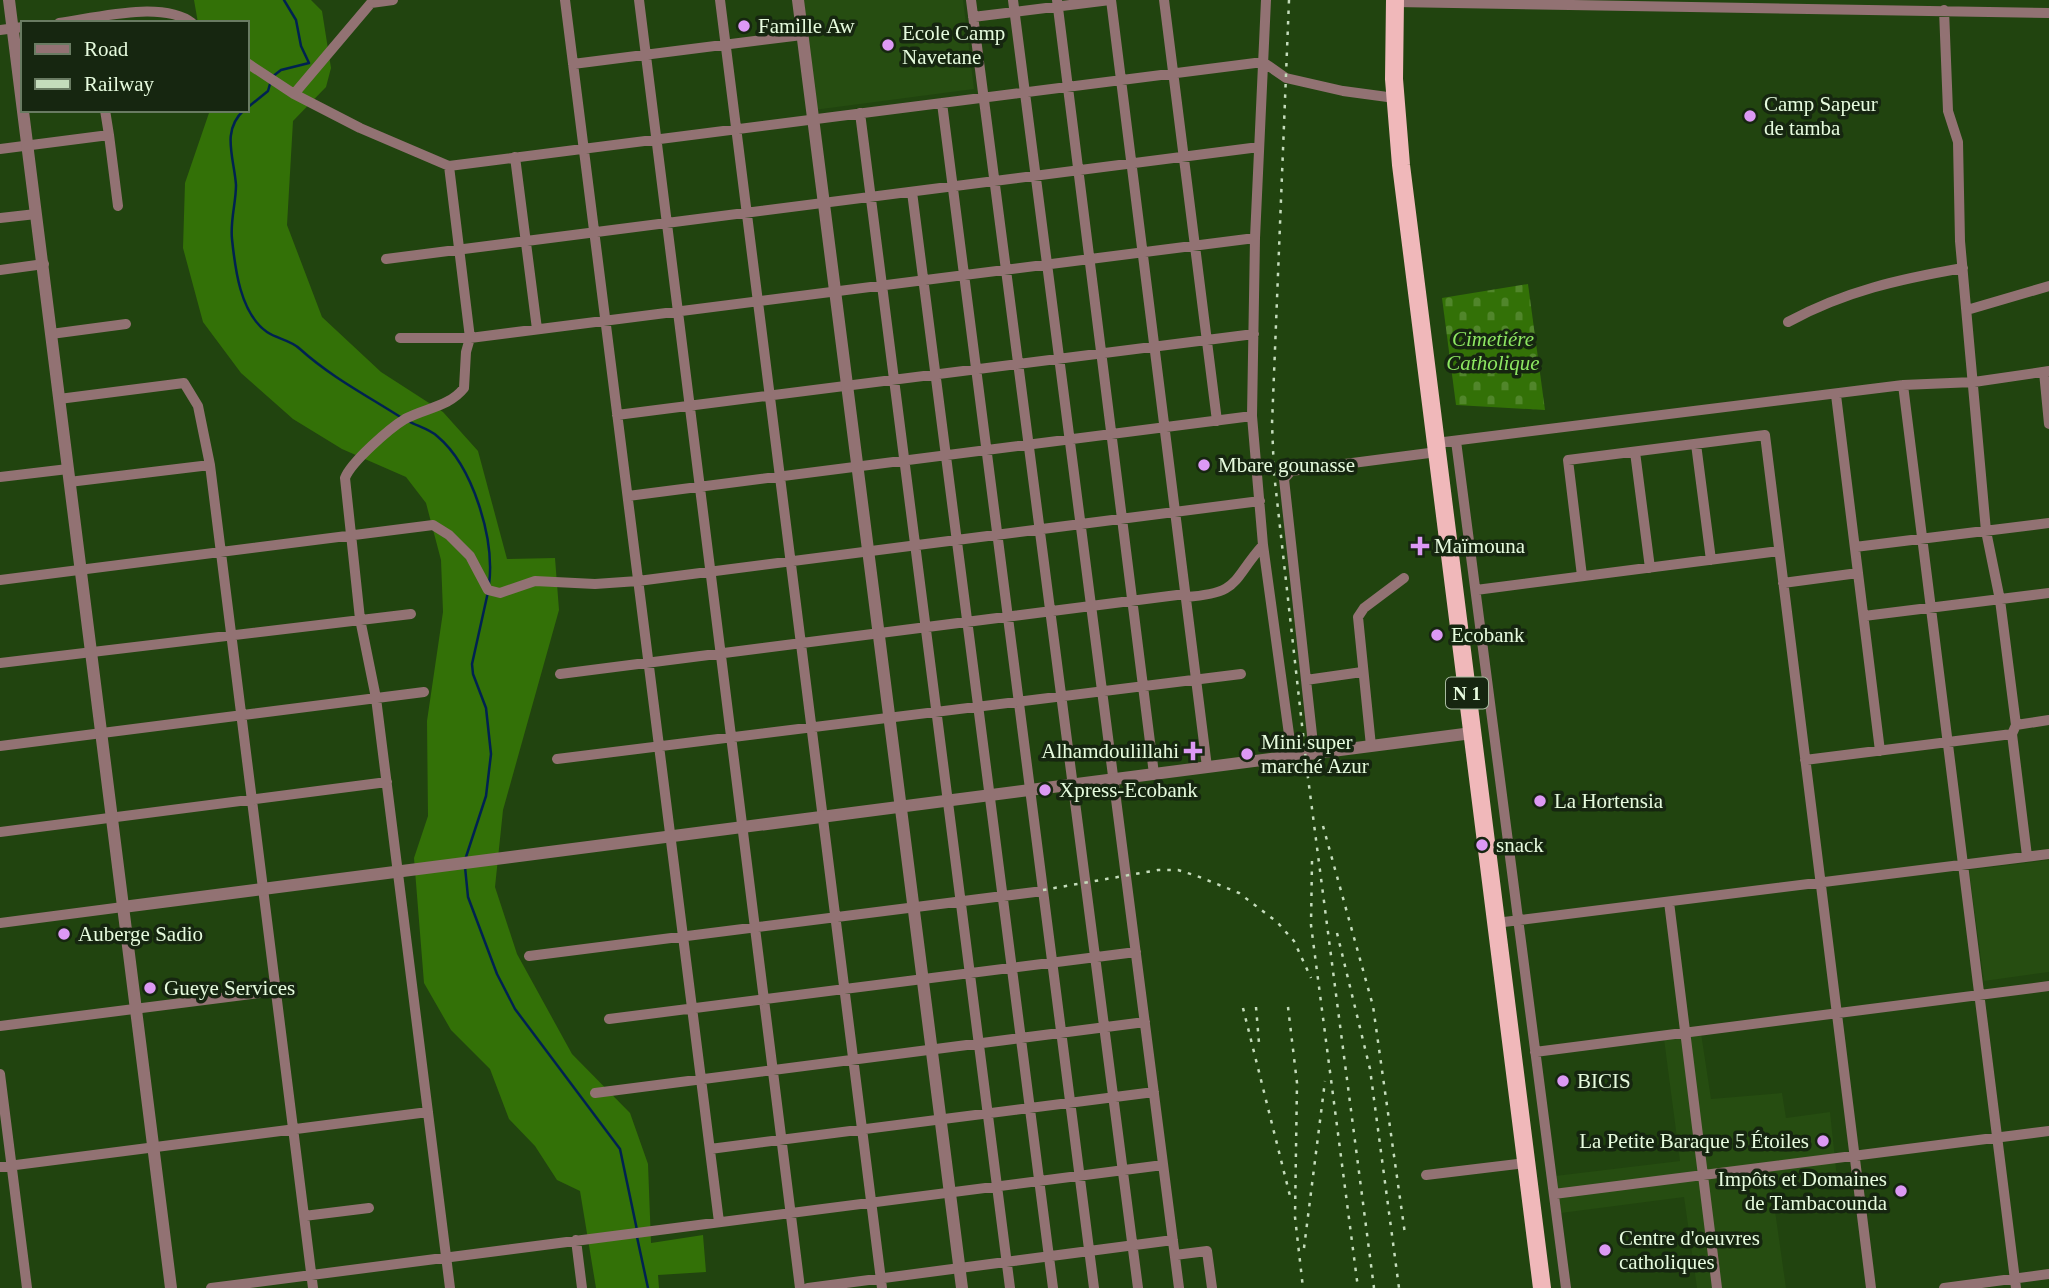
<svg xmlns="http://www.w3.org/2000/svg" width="2049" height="1288" font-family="'Times New Roman',serif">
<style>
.built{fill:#264d11}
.grass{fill:#337107}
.cemetery{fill:url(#cemetery-stones)}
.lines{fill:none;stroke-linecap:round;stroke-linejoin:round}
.stream{stroke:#002251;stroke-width:2.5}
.minor{stroke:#927273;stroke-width:10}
.tertiary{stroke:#927273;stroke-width:12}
.trunk{stroke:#f0b8ba;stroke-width:18}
.rail{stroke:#c4dcbb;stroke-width:2.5;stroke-dasharray:3.5 7;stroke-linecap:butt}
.poi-dot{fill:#dc99f4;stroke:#162610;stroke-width:2.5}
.labels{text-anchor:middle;stroke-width:7;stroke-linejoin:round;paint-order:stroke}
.shield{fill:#162610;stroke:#a8bba0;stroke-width:2}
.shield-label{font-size:19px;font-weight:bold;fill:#e6fbde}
.poi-label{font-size:21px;fill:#e6fbde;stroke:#162610;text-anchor:start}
.park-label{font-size:21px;font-style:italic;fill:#8de762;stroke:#162610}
</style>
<defs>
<pattern id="cemetery-stones" width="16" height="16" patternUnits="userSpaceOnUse" patternTransform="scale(1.75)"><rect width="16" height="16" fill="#337107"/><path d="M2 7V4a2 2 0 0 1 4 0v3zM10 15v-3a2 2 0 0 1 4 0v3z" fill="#51862b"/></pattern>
</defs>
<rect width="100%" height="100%" fill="#21440f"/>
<path class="built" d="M801,0H963L974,89L814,110Z
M2049,860V972L1984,981L1969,870Z
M1701,1033L1711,1099L1782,1093L1786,1118L1830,1112L1837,1178L1772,1190L1786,1288H1697L1684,1197L1561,1213L1555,1176L1680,1161L1664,1039Z"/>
<path class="grass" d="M194,0H311L322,11L331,68L326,87L293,121L287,225L322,317L381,372L443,412L478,451L507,559L555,558L559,610L503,810L495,887L517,954L572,1054L630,1113L648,1164L651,1243L703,1235L706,1272L658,1275L659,1288H596L580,1191L557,1180L535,1146L509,1119L490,1069L451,1030L424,983L414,858L428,816L427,721L443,612L441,560L426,503L406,477L342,449L293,419L241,373L203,322L183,248L185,183L210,110H247V23H198Z"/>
<path class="cemetery" d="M1528,284L1545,410L1456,405L1442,298Z"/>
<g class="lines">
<path class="stream" d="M272,77L281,70L309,63L301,46L296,20L284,0
M247,108L268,91L270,84
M244,110C221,131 234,157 236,185C236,203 230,221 232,239C235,268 240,313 267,332C277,339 291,340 300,349C331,377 366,395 402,418
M408,421C417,426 429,429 437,436C473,466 495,539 489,585
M465,860L486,796L491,754L486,708L473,674L472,664L488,592
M465,867L468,897L497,974L515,1009L620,1149L637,1230
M637,1237L648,1288"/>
<path class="minor" d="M565,0L719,1222
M639,0L800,1288
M720,0L882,1288
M971,0L1138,1288
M1013,0L1179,1288
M1057,0L1154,774
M1111,0L1207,767
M1164,0L1217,421
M1266,0L1255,238L1252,416L1263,545L1292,756
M1395,2L2049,13
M1944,10L1948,111L1958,142L1960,241L1986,531L2000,600L2016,725L2012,734L2027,856
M973,17L1110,0
M59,23C95,18 163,0 192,23
M0,30L23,27
M247,63L294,94L360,128L449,166L1263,62L1286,78L1343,91L1395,98
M573,64L802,35
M294,94L371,3L393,0
M942,103L1094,1288
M860,113L1010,1288
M109,135L118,206
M0,149L109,135L105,110
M515,157L537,329
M449,166L470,338L466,352L464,388C449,407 425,408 405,419C390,428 351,462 345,478L360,619L376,698L450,1288
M912,192L1053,1288
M0,218L36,214
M386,259L1259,147
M0,270L44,264
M1967,310L2049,286
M1788,322C1845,291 1900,279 1963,268
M51,334L126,324
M400,338H470L1255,238
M2044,372L2049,424
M1903,385L2016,1288
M1836,395L1880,751
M59,399L184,383L198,406L210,465L313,1288
M617,415L1254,334
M1456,441L1566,1288
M1436,443L1903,385L1974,382L2049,371
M1696,444L1711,560
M1635,452L1650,568
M0,477L68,469
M69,482L210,465
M628,496L1252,416
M1855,547L2049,523
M1582,576L1568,460L1765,435L1871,1288
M0,580L433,525L449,535L470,556L488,590L500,593L535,581L595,584L638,581L1260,501
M1783,583L1858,573
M1476,590L1779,551
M1186,597C1241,593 1231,581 1263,545
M1864,616L2049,593
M0,663L411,614
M560,674L1185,594
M1306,680L1362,672
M2016,725L2049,720
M0,746L424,692
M1371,746L1358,617L1364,608L1404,578
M1314,753L1284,479L1291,471L1437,452
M557,759L1241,674
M1805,760L2012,734
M0,832L387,782
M1669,902L1717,1288
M0,923L123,907
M1496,923L2049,854
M529,956L1043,891
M609,1019L1136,952
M0,1026L276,991
M1535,1052L2049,986
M0,1074L27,1288
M595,1093L1145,1022
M710,1149L1154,1092
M0,1167L428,1112
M1426,1175L1526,1163
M1554,1194L2049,1131
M304,1216L369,1208
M576,1240L582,1288
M1175,1255L1207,1251L1212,1288
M211,1288L1163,1165
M808,1288L1173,1240
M1944,1288L2049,1274"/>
<path class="tertiary" d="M9,0L171,1288
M798,0L962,1288
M123,907L1472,733"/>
<path class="trunk" d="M1395,0L1394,79L1401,165L1542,1288"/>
<path class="rail" d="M1289,0L1272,424L1274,473L1307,770L1374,1288
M1323,826L1373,1006L1405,1234
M1312,861L1311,925L1358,1288
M1043,890L1158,870H1178L1197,876L1239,893L1277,922L1294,941L1311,978
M1337,933L1370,1069L1399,1288
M1256,1007L1259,1043
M1288,1007L1297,1083L1295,1217L1303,1288
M1243,1008L1291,1200
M1304,1248L1325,1081"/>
</g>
<g class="poi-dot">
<circle cx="744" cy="26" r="7"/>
<circle cx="888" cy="45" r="7"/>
<circle cx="1750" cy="116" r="7"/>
<circle cx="1204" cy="465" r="7"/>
<path d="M1416.5 535.5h7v7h7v7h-7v7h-7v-7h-7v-7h7z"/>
<circle cx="1437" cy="635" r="7"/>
<path d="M1189.5 740.5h7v7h7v7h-7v7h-7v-7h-7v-7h7z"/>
<circle cx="1247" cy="754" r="7"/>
<circle cx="1045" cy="790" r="7"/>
<circle cx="1540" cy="801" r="7"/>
<circle cx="1482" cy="845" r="7"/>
<circle cx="64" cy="934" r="7"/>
<circle cx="150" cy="988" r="7"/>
<circle cx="1563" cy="1081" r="7"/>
<circle cx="1823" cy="1141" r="7"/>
<circle cx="1901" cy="1191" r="7"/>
<circle cx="1605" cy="1250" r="7"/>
</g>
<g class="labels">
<rect class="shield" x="1446" y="677.5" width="42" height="31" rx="5"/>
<g class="shield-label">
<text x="1467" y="700">N 1</text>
</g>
<g class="poi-label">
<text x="758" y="33">Famille Aw</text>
<text x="902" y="40">Ecole Camp<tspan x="902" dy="24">Navetane</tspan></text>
<text x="1764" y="111">Camp Sapeur<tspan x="1764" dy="24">de tamba</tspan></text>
<text x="1218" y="472">Mbare gounasse</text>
<text x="1434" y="553">Maïmouna</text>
<text x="1451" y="642">Ecobank</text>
<text x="1261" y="749">Mini super<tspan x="1261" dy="24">marché Azur</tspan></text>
<text x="1179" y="758" text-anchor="end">Alhamdoulillahi</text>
<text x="1059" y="797">Xpress-Ecobank</text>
<text x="1554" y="808">La Hortensia</text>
<text x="1496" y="852">snack</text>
<text x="78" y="941">Auberge Sadio</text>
<text x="164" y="995">Gueye Services</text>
<text x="1577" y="1088">BICIS</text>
<text x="1809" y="1148" text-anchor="end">La Petite Baraque 5 Étoiles</text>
<text x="1887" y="1186" text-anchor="end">Impôts et Domaines<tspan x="1887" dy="24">de Tambacounda</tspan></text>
<text x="1619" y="1245">Centre d'oeuvres<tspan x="1619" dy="24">catholiques</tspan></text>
</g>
<g class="park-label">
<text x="1493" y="346">Cimetiére<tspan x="1493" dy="24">Catholique</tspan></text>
</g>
</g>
<rect x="21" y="21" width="228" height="91" fill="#162610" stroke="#697b62" stroke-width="2"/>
<rect x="35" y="44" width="35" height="10" fill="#927273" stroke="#697b62" stroke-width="2"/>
<text x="84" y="56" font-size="21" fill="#e6fbde">Road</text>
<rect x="35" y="79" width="35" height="10" fill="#c4dcbb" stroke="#697b62" stroke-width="2"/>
<text x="84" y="91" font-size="21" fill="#e6fbde">Railway</text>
</svg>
